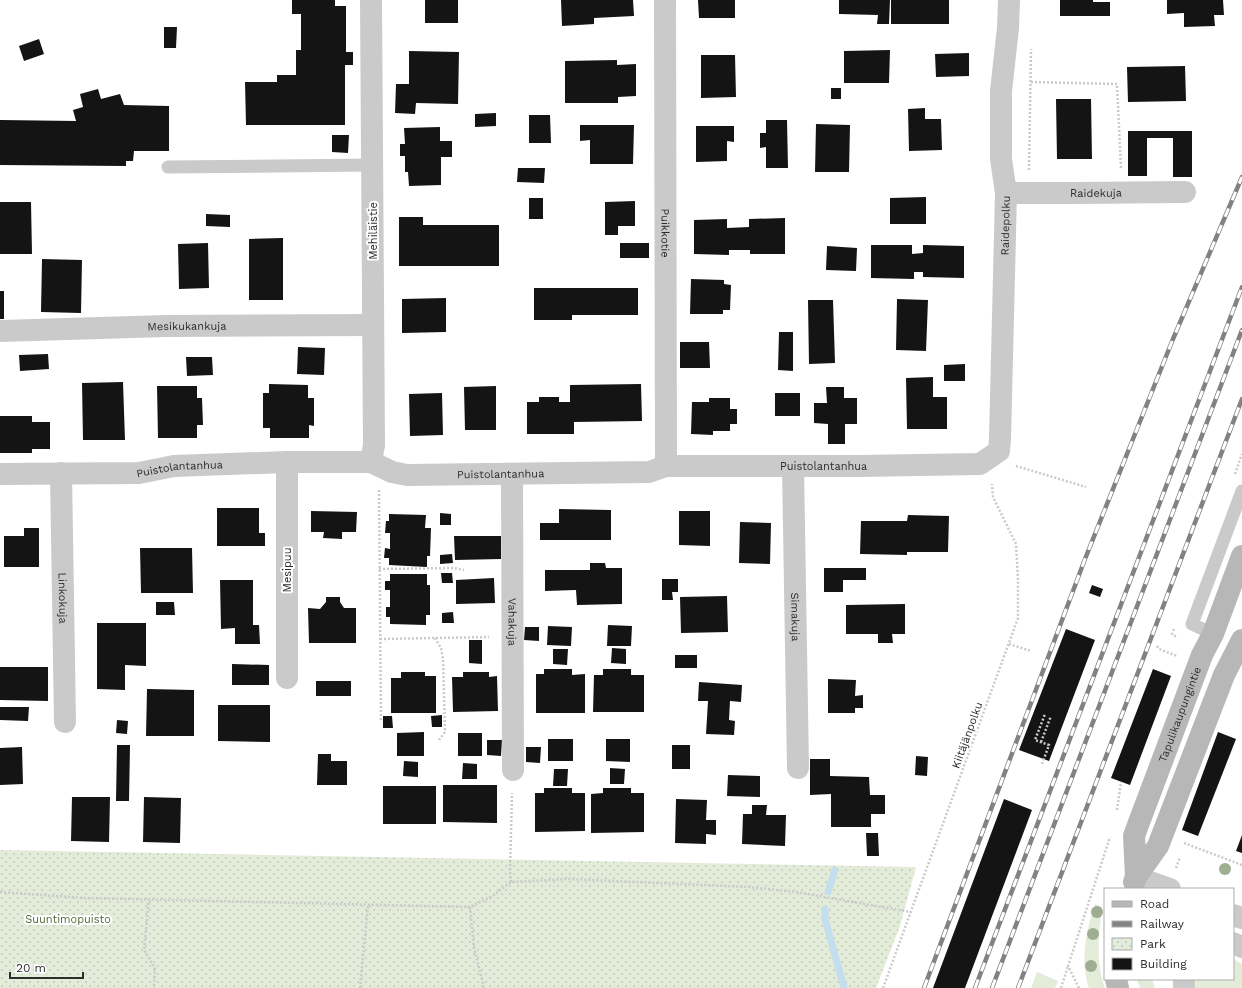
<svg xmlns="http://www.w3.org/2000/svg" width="1242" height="988" font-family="'Work Sans',sans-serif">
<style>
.grass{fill:#e3ebd9}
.park{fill:url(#park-dots)}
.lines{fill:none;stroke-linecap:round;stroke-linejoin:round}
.stream{stroke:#c3deed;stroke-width:7}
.building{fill:#141414}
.path{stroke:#cacaca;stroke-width:2.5;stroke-dasharray:2 2;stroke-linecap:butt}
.service{stroke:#cacaca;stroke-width:13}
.minor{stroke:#cacaca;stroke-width:22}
.secondary{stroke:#b7b7b7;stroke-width:22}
.rail-casing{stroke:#828282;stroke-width:4.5}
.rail{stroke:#fff;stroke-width:3;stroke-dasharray:9;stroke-linecap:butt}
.tree{fill:#9fad92}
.labels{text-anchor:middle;stroke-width:4;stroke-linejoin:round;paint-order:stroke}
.street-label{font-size:11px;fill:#2d2d2d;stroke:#fff}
.park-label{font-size:11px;fill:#516a38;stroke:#fff}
</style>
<defs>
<pattern id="park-dots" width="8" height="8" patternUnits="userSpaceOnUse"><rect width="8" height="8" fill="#e3ebd9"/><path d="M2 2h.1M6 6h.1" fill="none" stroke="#c3cabb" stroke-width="1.8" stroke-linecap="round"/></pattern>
</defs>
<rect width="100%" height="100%" fill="#fff"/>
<path class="grass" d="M1095,904L1102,907C1099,934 1095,962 1105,988H1089C1080,962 1086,930 1095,904Z
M1233,959L1242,964V988H1195L1196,979H1233Z
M1037,972L1058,981L1055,988H1031Z
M1137,979H1152L1155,988H1140Z"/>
<path class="park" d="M0,850L916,867L900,926L876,988H0Z"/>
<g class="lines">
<path class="stream" d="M828,892L835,870
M825,909V919L844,988"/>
</g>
<path class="building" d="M292,0H335V6H346V52H353V65H345V125H246L245,82H277V75H296V50H301V14H292Z
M425,0H458V23H425Z
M561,0H633L634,16L594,18V24L562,26Z
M698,0H735V18H699Z
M839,0H890L889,24H877L878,15L839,14Z
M891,0H949V24H891Z
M1060,0H1093V2H1110V16H1060Z
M1167,0H1223L1224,15H1214L1215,26L1184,27V13L1167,14Z
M164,27H177L176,48H164Z
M39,39L44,54L24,61L19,46Z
M890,50L889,83H844V51Z
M409,51L459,52L458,104L416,103L415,114L395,113L396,84H409Z
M969,53V76L936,77L935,54Z
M701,55H735L736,97L701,98Z
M617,60V65L636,64V96L618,97V103H565V61Z
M1185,66L1186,101L1128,102L1127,67Z
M831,88H841V99H831Z
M98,89L101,99L120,94L124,105L169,106V151H134L133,161H126V166L0,165V120L76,121L73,110L83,107L80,94Z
M1056,99H1091L1092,159H1057Z
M925,108V119H941L942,150L909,151L908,109Z
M496,113V126L475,127V114Z
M529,115H550L551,143H529Z
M766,120H787L788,168H766V147L760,148V133H766Z
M816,124L850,125L849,172H815Z
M580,125H634L633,164H590V140L580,141Z
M696,126H734V142L727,141V161L696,162Z
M440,127V141H452V157H441V185L409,186L408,172H405V156H400V144H405L404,128Z
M1128,131H1192V177H1173V138H1147V176H1128Z
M332,135H349L348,153L332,152Z
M518,168H545L544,183L517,182Z
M926,197V224H890V198Z
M529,198H543V219H529Z
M635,201V226H618V235H605V202Z
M0,202H31L32,254H0Z
M206,214L230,215V227L206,226Z
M399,217H423V225H499V266H399Z
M785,218V254H750V250H729V255L694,254V220L727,219V228L749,227V219Z
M283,238V300H249V239Z
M208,243L209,288L179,289L178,244Z
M620,243H649V258H620Z
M871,245H912V254L923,253V245L964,246V278L923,277V272H914V279L871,278Z
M827,246L857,248L856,271L826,270Z
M42,259L82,260L81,313L41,312Z
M691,279L724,280V284L731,285L730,310H723V314H690Z
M534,288H638V315H572V320H534Z
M0,291H4V319H0Z
M446,298V332L402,333V299Z
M897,299L928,300L926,351L896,350Z
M808,300H833L835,363L809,364Z
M779,332H793V371L778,370Z
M680,342H709L710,368H680Z
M298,347L325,348L324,375L297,374Z
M48,354L49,369L20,371L19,355Z
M186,357H212L213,375L187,376Z
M965,364V381H944V365Z
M933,377V397H947V429H907L906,378Z
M123,382L125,440H83L82,383Z
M269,384L308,385V398H314V426L309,425V438H270V428H263V393H269Z
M641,384L642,421L574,422V434H527V402H539V397H559V402H570V385Z
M157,386H197V398H202L203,425H197V438H158Z
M496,386V430H465L464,387Z
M826,387H844V398H857V424H845V444H828V424L814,423V403H827Z
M442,393L443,435L410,436L409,394Z
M775,393H800V416H775Z
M709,398H730V409H737V424H730V431H713V435L691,434L692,402H709Z
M0,416H32V422H50V449H32V453H0Z
M217,508H259V533H265V546H217Z
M559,509L611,510V540H540V523H559Z
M311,511L357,512L356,532H342V539L323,538L324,532H311Z
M679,511H710V546L679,545Z
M440,513L451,514V525H440Z
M389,514L426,515L425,528H431L430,556H427V567L389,565V558H384L385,548L390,549V533H385L386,521H389Z
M908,515L949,516L948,552H907V555L860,554L861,521H907Z
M740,522L771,523L770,564L739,563Z
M24,528H39V567H4V536H24Z
M454,536H501V559L455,560Z
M140,548H192L193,593H141Z
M452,554L453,563L440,564V555Z
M590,563H605L606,568H622V604L577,605L576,590L545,591V570H590Z
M824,568H866V580H843V592H824Z
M441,573H452L453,583H442Z
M390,574H427V585H430V615H426V625L390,624V617H386V607H390V590H385V581H390Z
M494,578L495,603L456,604V580Z
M662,579H678V592H672L673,600H662Z
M220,580H253V625H259L260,644H235V628L221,629Z
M1092,585L1103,589L1100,597L1089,593Z
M727,596L728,632L681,633L680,597Z
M326,597H340V602L344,608H356V643H309L308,608L320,609L326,602Z
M156,602H174L175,615H156Z
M905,604V634H892L893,643H878V634H846V605Z
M453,612L454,623H442V613Z
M97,623H146V666L125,665V690L97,689Z
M608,625L632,626L631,646H607Z
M548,626L572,627L571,646L547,645Z
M525,627H539V641L524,640Z
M1066,629L1095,640L1049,761L1019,750Z
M469,640H482V664L469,663Z
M612,648L626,649V664L611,663Z
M553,649H568L567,665L553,664Z
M675,655H697V668H675Z
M232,664L269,665V685H232Z
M0,667H48V701L0,700Z
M544,669H572V675L585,674V713H536V674H544Z
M603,669H631V675H644V712H593L594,675H603Z
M1153,669L1171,676L1130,785L1111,778Z
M401,672H425V676H436V713H391V678H401Z
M463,672H489V677L497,676L498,711L453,712L452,677H463Z
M828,679L856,680L855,696L863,695V708H855V713H828Z
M316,681H351V696H316Z
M699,682L742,685L741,702L730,701L729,720L735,721L734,735L706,734L708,701H698Z
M147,689L194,690V736H146Z
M218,705H270V742L218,741Z
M0,707H29L28,721L0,720Z
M442,715V727H432L431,716Z
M383,716H392L393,728H383Z
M117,720L128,721L127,734L116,733Z
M424,732V756H397V733Z
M1218,732L1236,739L1198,836L1182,830Z
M458,733H482V756H458Z
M548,739H573V761H548Z
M606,739H630V762L606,761Z
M487,740H502L501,756L487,755Z
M117,745H130L129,801H116Z
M672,745H690V769H672Z
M22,747L23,784L0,785V748Z
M526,747H541L540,763L526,762Z
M318,754H331V761H347V785H317Z
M916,756L928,757L927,776L915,775Z
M810,759H830V776L869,777L870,795H885V814H871V827H831V794L810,795Z
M404,761L418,762V777L403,776Z
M463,763L477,764V779H462Z
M610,768L625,769L624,784H610Z
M554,769H568L567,786H553Z
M728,775L760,776V797L727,796Z
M443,785H497V823L443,822Z
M383,786H436V824H383Z
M544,788H572V793H585V831L535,832V793H544Z
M603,788H631V793H644V832L591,833V794L603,793Z
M72,797H110L109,842L71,841Z
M144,797L181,798L180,843L143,842Z
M676,799L707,800L706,820H716V835L706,834V844L675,843Z
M1004,799L1032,810L965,988H933Z
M752,805H767L766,815H786L785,846L742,844L743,814H752Z
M866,833H878L879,856H867Z
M1242,835V853L1236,851Z"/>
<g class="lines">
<path class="path" d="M1031,82L1117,84L1121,169
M1029,170L1031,49
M1016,466L1086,487
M1235,474L1242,454
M379,490L381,722
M379,569L454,568L464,570
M1174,629L1172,634L1177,637
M435,638L441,648L443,659L445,732L439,740
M380,639L489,637
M1009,644L1031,651
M1157,646L1159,649L1177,656
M1041,742L1051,716
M1042,764L1049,745L1035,740L1045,714
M1117,810L1121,782
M1184,843L1242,865
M1176,868L1180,857
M511,882L510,871L512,793
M0,892L85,898L470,907L491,897L511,882L568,879L749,887L796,892L911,912
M149,899L144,950L155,968L154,988
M470,907L474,948L484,988
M360,988L368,905
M883,988L1018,618V580L1016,544L993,497L992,484
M1061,988L1068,966
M1079,988L1068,966L1110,837"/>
<path class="service" d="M168,167L372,165
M1213,634L1192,624L1242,491"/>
<g class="minor">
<path id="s1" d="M665,0L666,466"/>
<path id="s2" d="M1006,193H1076L1185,192"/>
<path id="s3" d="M0,331L167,326L373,325"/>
<path d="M287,462V678"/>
<path d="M371,462L374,445L371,0"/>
<path id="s4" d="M793,466L798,768"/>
<path id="s5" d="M61,473L65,722"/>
<path id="s6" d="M0,474L139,473L174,466L287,462H371L392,472L407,475L649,472L666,466H859L980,464L999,451L1000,439L1006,193L1001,159V91L1008,28L1009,0"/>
<path id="s7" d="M512,474L513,770"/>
<path d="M1136,877L1170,889"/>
<path d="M1233,915L1242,918"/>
<path d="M1233,943L1242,947"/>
<path d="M1184,988V979"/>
</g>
<g class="secondary">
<path id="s8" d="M1136,877L1134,836L1138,825L1202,655L1213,634L1242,556"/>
<path d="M1134,882L1136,877L1158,846L1224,675L1242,640"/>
<path d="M1116,979L1118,988"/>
</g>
<g class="rail-casing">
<path id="rail" d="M924,988L1085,559L1173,339L1242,177
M975,988L1242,287
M992,988L1242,330
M1018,988L1242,399"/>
</g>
<use href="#rail" class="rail"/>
</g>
<g class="tree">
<circle cx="1225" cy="869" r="6"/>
<circle cx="1097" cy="912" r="6"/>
<circle cx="1093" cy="934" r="6"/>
<circle cx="1091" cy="966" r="6"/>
</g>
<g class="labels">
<g class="street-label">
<text dy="4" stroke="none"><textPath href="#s2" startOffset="90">Raidekuja</textPath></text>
<text dy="4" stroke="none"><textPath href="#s6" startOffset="1233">Raidepolku</textPath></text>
<text transform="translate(373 231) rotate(-90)" y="4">Mehiläistie</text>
<text dy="4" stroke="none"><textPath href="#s1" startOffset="233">Puikkotie</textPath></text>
<text dy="4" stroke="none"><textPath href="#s3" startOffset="187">Mesikukankuja</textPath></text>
<text dy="4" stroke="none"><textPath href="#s6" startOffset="828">Puistolantanhua</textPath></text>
<text dy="4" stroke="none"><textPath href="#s6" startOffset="180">Puistolantanhua</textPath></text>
<text dy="4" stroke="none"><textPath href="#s6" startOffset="504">Puistolantanhua</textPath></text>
<text transform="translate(287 570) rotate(-90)" y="4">Mesipuu</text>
<text dy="4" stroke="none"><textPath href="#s5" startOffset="125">Linkokuja</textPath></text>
<text dy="4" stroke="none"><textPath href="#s4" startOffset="151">Simakuja</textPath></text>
<text dy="4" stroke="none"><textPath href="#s7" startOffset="148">Vahakuja</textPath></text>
<text dy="4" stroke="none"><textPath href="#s8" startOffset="171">Tapulikaupungintie</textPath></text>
<text transform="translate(967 735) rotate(-70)" y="4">Kiitäjänpolku</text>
</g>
<g class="park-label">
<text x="68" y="923">Suuntimopuisto</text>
</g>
</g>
<rect x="1104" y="888" width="130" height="92" fill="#ffffff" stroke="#ababab"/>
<rect x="1112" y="901" width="20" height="6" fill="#b7b7b7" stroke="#ababab"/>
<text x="1140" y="908" font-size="12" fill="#2d2d2d">Road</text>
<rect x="1112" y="921" width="20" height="6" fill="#828282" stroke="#ababab"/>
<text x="1140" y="928" font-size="12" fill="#2d2d2d">Railway</text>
<rect x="1112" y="938" width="20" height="12" fill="url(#park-dots)" stroke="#ababab"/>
<text x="1140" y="948" font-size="12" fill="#2d2d2d">Park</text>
<rect x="1112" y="958" width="20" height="12" fill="#141414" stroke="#ababab"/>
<text x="1140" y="968" font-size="12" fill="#2d2d2d">Building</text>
<path d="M10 972v6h73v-6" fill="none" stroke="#2d2d2d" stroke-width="2"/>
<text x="16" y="972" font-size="12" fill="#2d2d2d" stroke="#ffffff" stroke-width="3" paint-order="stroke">20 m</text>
</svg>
